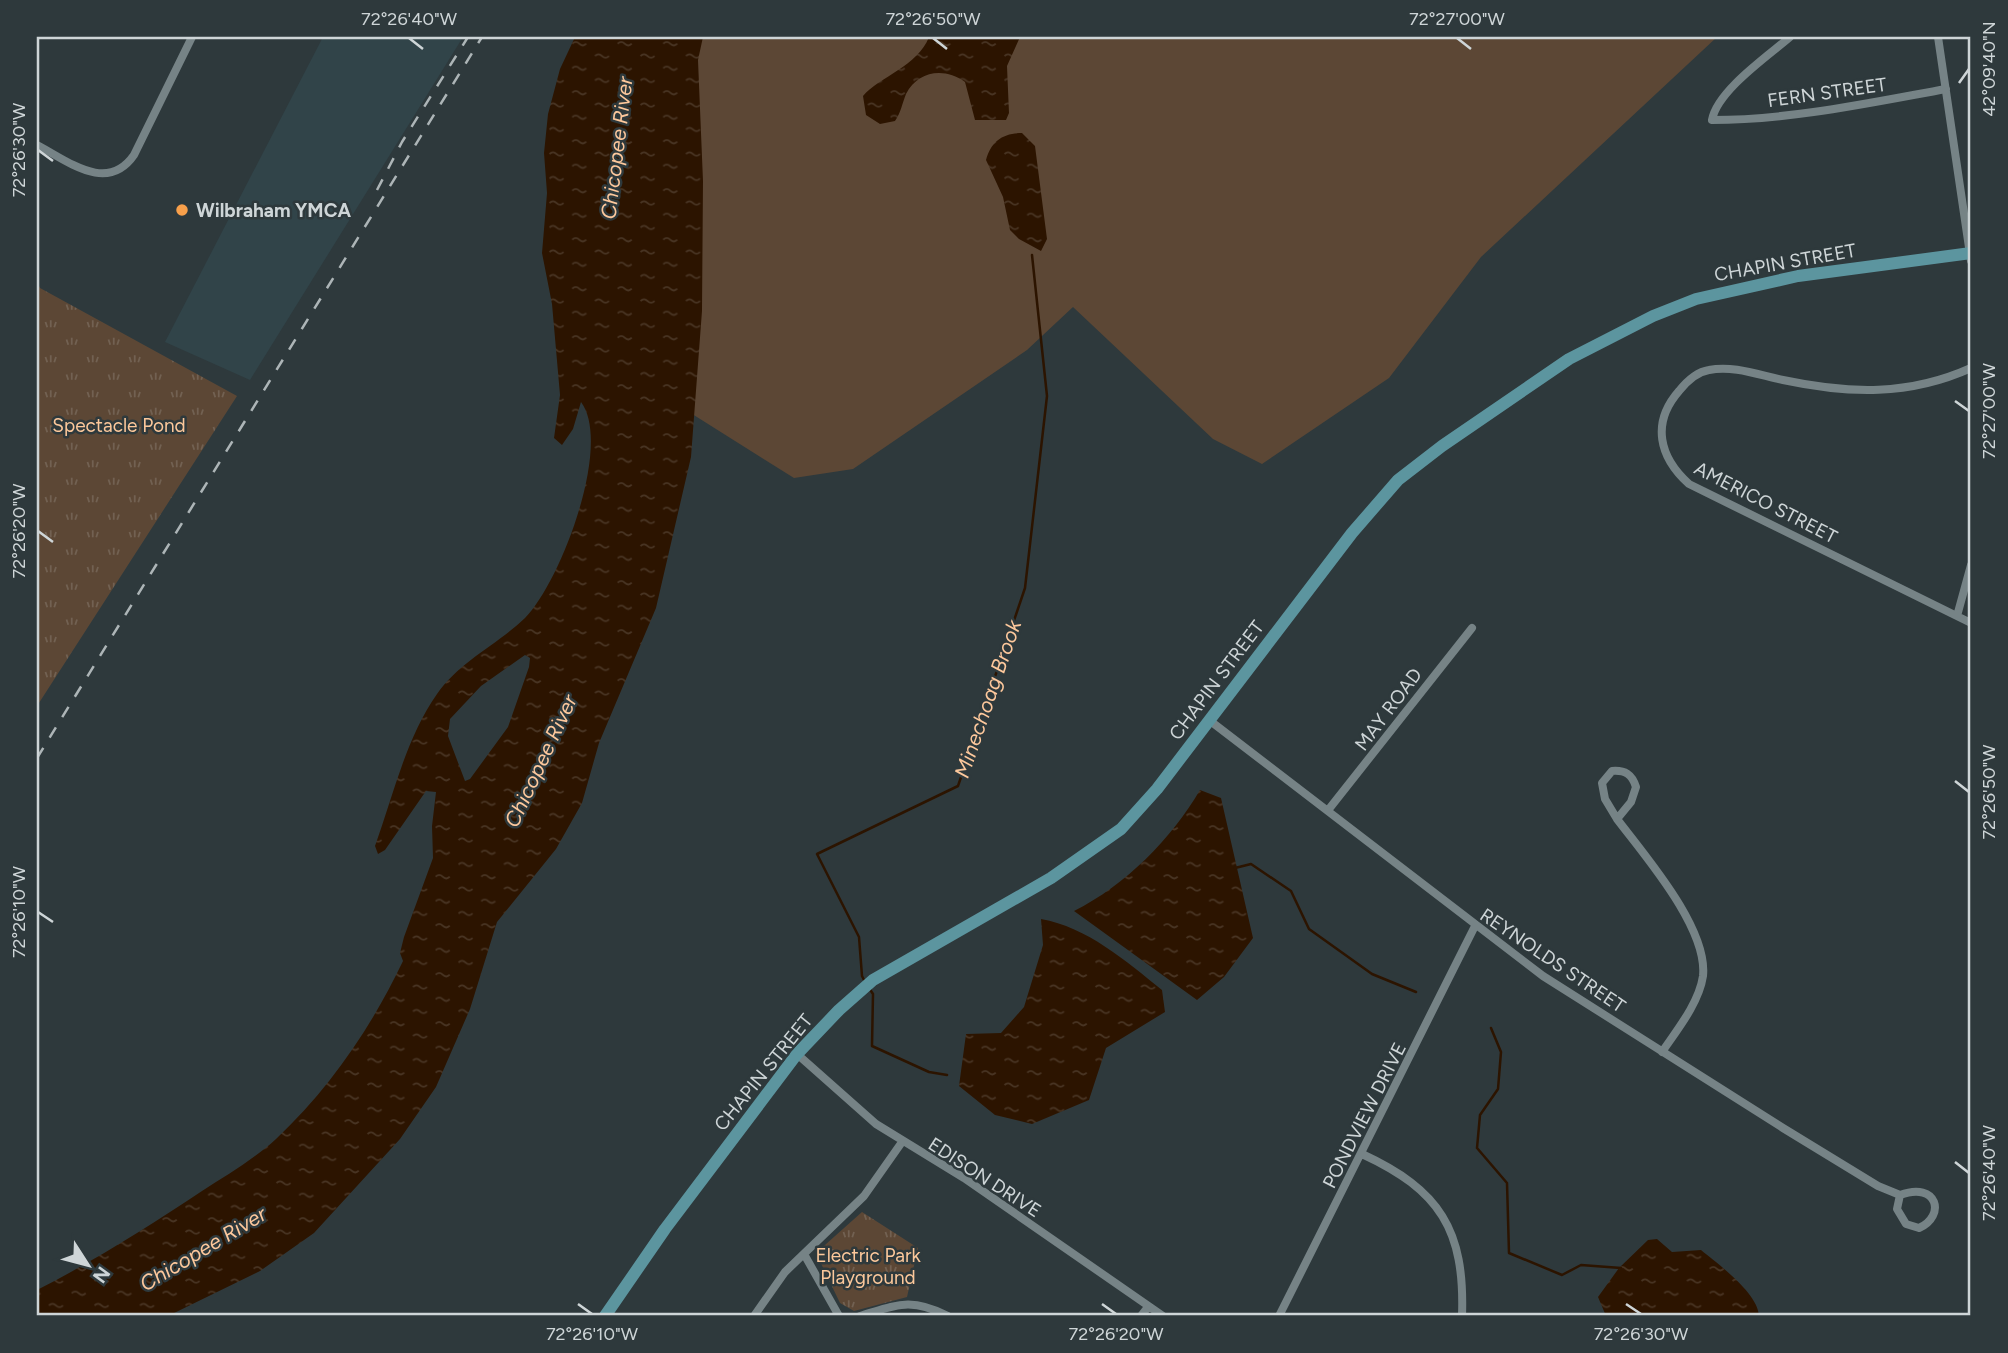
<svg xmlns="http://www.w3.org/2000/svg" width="2008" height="1353" font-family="Figtree,sans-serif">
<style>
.built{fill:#314449}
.green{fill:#5c4735}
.park{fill:url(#park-tufts)}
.water{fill:url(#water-ripples);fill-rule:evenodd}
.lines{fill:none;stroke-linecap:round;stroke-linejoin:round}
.stream{stroke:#2c1400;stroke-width:2.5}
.street{stroke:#768386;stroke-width:8}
.secondary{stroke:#5c959f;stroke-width:12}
.rail{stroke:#adb5b7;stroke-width:2.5;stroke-dasharray:12 12;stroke-linecap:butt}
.ticks{fill:none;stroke:#ced5d7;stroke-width:2.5}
.poi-dot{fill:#f8a04b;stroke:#2e393c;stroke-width:2.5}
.labels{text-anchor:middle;stroke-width:5;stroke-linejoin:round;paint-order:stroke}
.street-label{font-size:19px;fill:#ced5d7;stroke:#2e393c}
.poi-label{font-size:19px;font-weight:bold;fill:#ced5d7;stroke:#2e393c;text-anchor:start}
.park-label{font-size:19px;fill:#fcc89b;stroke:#2e393c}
.water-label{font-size:21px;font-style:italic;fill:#fdc89c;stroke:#2e393c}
.neatline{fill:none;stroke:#ced5d7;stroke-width:2.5}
.ticks-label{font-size:18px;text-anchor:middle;fill:#ced5d7}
</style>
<defs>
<pattern id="park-tufts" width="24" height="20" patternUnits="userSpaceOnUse" patternTransform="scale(1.75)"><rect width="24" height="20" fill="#5c4735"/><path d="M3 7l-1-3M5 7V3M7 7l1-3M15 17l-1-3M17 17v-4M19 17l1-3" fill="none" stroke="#726152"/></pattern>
<pattern id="water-ripples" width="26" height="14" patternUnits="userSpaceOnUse" patternTransform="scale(1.75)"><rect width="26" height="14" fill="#2c1400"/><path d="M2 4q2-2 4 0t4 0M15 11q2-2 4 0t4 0" fill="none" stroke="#493524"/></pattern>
</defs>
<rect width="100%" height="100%" fill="#2e393c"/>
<path class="built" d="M323,37H463L250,380L165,342Z"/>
<path class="green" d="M687,37H1717L1481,257L1389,378L1262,464L1213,439L1073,307L1027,350L853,469L794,478L689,412Z"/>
<path class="park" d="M37,282L40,288L237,396L37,706Z
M862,1212L918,1248L907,1297L854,1311L840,1303L816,1253Z"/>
<path class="water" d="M575,37H703L698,60L703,181L702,311L691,457L656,608L599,743L582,803L556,849L497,922L470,1009L436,1087L400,1139L314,1233L260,1271L168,1316H37V1290C94,1261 148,1227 202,1191C227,1175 254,1159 276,1139C330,1088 371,1028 403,961L400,953L404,937L433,858L432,826L436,792L426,791L385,850L378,854L375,846C393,796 406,738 437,694C460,661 497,645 525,618C560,583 613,445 581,402L573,429L562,445L554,438L560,395L552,304L542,253L547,193L544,153L548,114L560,69ZM525,655L530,658L529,667L508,727L470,779L465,781L448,736L450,719L481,686Z
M929,37H1020L1007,66L1009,113L1006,120H975L965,82C944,67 918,71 906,94C902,104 901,112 895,121L880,124L866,115L863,96C879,77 918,66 929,37Z
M1022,133L1035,146L1047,239L1041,251L1019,239L1010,230L1003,197L986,160C991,141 1003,133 1022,133Z
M1200,790L1221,798L1253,938L1224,977L1197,1000L1074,911C1126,885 1171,839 1200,790Z
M1041,919C1087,927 1126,961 1162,990L1165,1012L1106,1048L1089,1100L1032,1124L995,1115L959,1086L966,1034L1001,1033L1024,1007L1043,945Z
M1657,1239L1672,1252L1701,1250C1718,1264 1758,1293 1759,1316H1606L1598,1297L1619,1268L1648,1240Z"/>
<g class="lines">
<path class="stream" d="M1235,868L1251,864L1291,891L1309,929L1372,974L1416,992
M865,982L862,976L859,937L817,854L958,786L1025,588L1047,396L1032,255
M869,988L873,994L872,1046L929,1072L947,1075
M1491,1028L1501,1052L1498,1089L1480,1115L1477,1148L1507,1183L1509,1253L1562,1275L1581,1265L1621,1268"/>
<path class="street" d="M1790,37C1768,56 1717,91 1712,120C1790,120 1869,103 1946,89
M1938,37L1971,261
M37,145C68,161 107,194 134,155L192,37
M1971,368C1909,396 1849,394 1783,380C1759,375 1733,365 1709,370C1696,372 1687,381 1679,391C1651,423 1659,457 1689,484L1971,623
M1957,616L1971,565
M1209,720L1543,976L1783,1128L1878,1186L1900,1195L1897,1209L1906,1224L1919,1228C1946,1216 1938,1181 1900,1195
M1329,809L1472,628
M1617,819L1605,799L1602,783L1612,771C1625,770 1632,774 1636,787L1631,802L1617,819C1645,856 1708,928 1703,976C1699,1003 1677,1030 1662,1052
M797,1054L876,1124L964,1178L1163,1316
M1362,1154C1440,1190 1465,1230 1462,1316
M804,1254L839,1316
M754,1316L785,1272L864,1196L902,1142
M860,1316C897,1305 910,1297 948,1316
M1141,1316L1148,1307
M1279,1316L1475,926"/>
<path class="secondary" d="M605,1316L665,1229L797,1054L839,1010L873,980L1051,878L1121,829L1157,789L1352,533L1398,480L1442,446L1569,359L1653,316L1696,299L1798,276L1971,253"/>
<path class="rail" d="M377,190L402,142L468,37
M37,758L482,37"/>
</g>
<path class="ticks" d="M409,38L423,49M933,38L947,49M1457,38L1471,49M1959,83L1969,69M38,150L53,161M1955,401L1969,411M38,531L53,542M1955,781L1969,792M38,912L53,922M1955,1162L1969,1173M578,1304L592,1314M1102,1304L1116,1314M1626,1304L1641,1314"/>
<circle class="poi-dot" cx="182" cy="210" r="7"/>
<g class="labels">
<g class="street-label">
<text transform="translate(1827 92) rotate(-8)" y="7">FERN STREET</text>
<text transform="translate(1785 262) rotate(-10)" y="7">CHAPIN STREET</text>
<text transform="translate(1766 502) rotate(27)" y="7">AMERICO STREET</text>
<text transform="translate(1216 680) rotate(-53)" y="7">CHAPIN STREET</text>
<text transform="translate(1388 709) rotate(-53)" y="7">MAY ROAD</text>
<text transform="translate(1553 960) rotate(34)" y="7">REYNOLDS STREET</text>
<text transform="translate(763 1072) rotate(-51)" y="7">CHAPIN STREET</text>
<text transform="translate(1364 1115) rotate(-63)" y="7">PONDVIEW DRIVE</text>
<text transform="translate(985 1177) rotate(33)" y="7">EDISON DRIVE</text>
</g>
<g class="poi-label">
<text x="196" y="217">Wilbraham YMCA</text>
</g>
<g class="park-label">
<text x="119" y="432">Spectacle Pond</text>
<text x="868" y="1262">Electric Park<tspan x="868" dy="22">Playground</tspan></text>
</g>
<g class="water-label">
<text transform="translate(617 148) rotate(-83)" y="7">Chicopee River</text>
<text transform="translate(988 699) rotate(-71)" y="7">Minechoag Brook</text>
<text transform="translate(541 761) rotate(-65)" y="7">Chicopee River</text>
<text transform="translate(203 1249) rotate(-31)" y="7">Chicopee River</text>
</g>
</g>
<rect width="2008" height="1353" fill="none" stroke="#2e393c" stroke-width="77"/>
<g transform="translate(88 1265) rotate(126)" stroke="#2e393c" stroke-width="5" paint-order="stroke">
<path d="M0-5L12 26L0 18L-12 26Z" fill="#ced5d7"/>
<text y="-10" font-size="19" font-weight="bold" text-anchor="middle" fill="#ced5d7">N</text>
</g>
<rect x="38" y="38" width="1931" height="1276" class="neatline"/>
<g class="ticks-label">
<text x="409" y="25">72°26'40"W</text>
<text x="933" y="25">72°26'50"W</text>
<text x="1457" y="25">72°27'00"W</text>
<text transform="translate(1989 69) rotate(-90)" y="6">42°09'40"N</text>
<text transform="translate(19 150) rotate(-90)" y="6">72°26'30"W</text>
<text transform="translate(1989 411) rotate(-90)" y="6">72°27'00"W</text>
<text transform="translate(19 531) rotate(-90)" y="6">72°26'20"W</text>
<text transform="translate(1989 792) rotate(-90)" y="6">72°26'50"W</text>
<text transform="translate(19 912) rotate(-90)" y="6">72°26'10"W</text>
<text transform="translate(1989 1173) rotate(-90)" y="6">72°26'40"W</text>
<text x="592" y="1340">72°26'10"W</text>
<text x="1116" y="1340">72°26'20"W</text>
<text x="1641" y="1340">72°26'30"W</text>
</g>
</svg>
